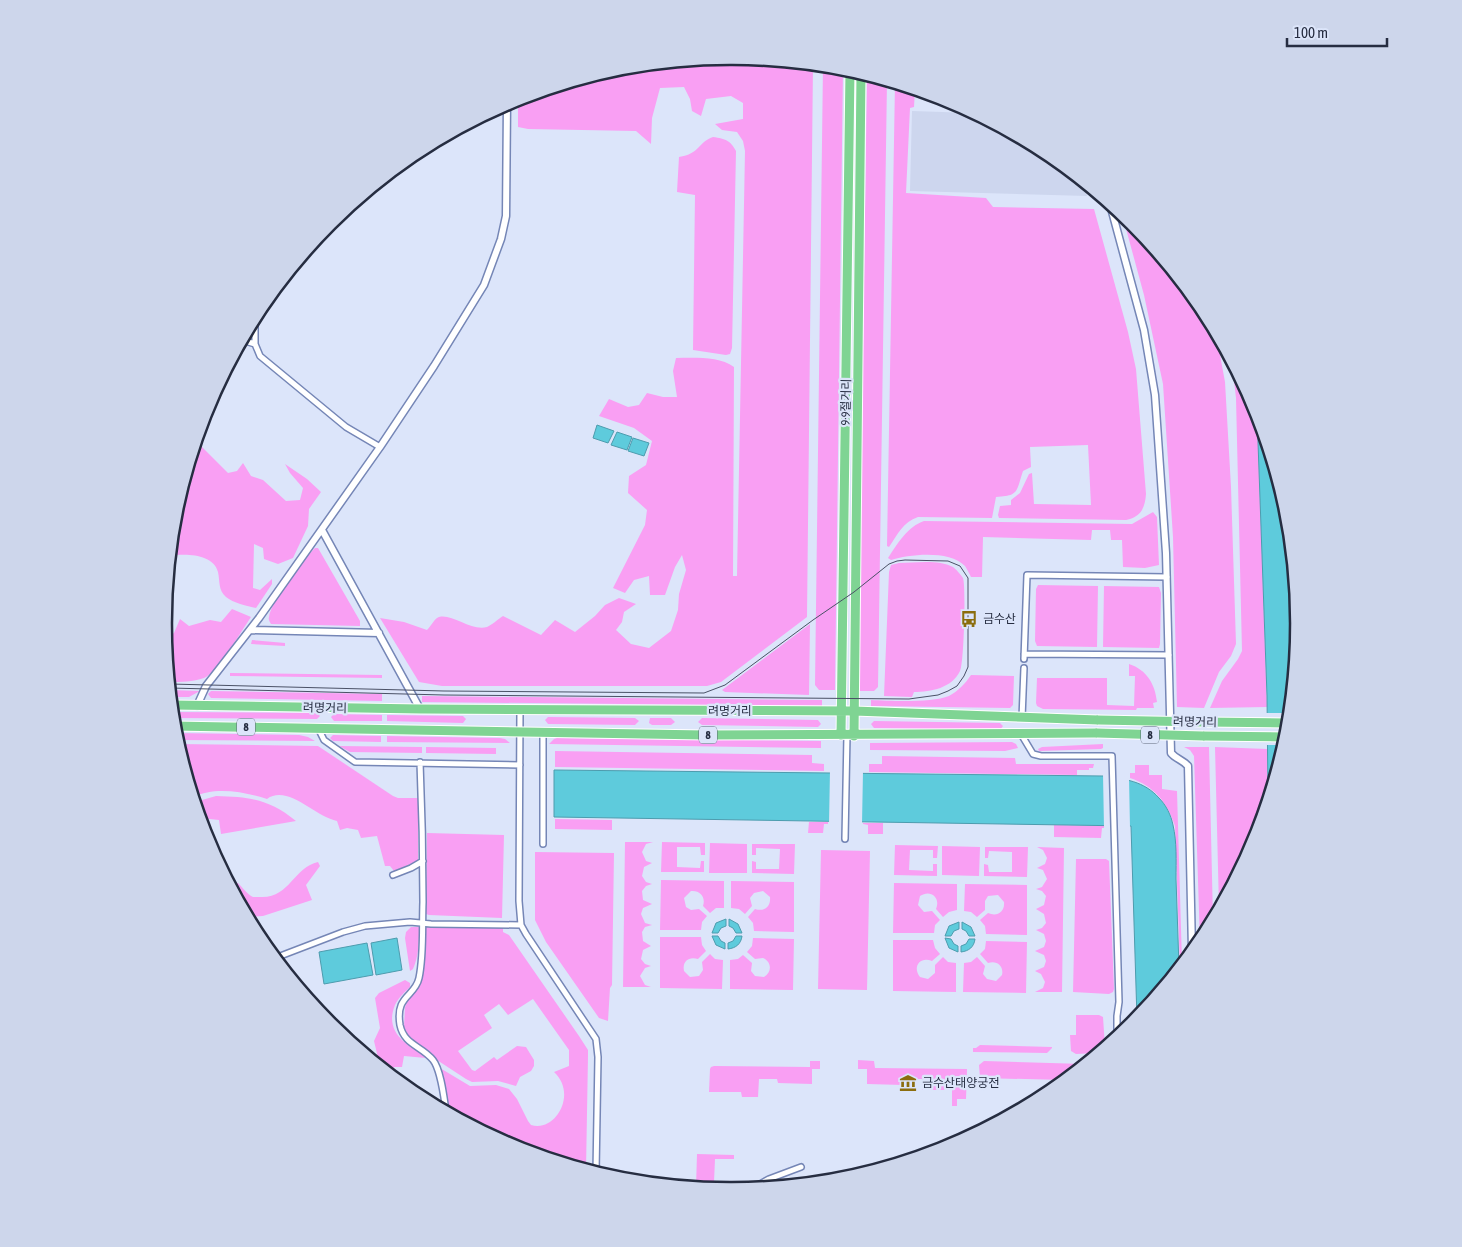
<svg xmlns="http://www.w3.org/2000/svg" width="1462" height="1247" font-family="'Asap Condensed','Noto Sans KR',sans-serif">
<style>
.built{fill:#cdd6ee}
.green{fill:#f99ff3}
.water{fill:#5ecbdc;stroke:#4d9cae}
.pier{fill:#dce5fa}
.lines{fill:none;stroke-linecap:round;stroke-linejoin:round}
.minor-casing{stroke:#7586b6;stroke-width:8}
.tertiary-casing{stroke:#7586b6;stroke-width:9}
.trunk-casing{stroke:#fff;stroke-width:11}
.minor{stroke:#fff;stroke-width:5}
.tertiary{stroke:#fff;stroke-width:6}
.trunk{stroke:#7fd493;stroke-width:9}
.tram{stroke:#4a5166;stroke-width:1}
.trunk-bridge-casing{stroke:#fff;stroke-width:11;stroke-linecap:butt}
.trunk-bridge{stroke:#7fd493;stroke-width:9}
.labels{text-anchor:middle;stroke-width:4.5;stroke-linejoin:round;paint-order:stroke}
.shield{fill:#dce5fa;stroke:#5d6478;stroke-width:1}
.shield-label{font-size:11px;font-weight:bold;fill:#262d41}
.street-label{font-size:12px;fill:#262d41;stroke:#dce5fa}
.poi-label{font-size:12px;fill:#262d41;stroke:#dce5fa;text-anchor:start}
.rim{fill:none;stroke:#262d41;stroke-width:2.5}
</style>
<rect width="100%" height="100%" fill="#dce5fa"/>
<path class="built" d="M912,111L973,113L1046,152L1088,186L1085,187L1087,196L910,191Z"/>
<path class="green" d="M731,56L813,64L807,617L721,682L707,686H442L419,682L380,618L404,622L427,630C430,627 434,620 437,618C449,611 471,632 487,627C492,625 498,619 503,616L541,635L555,620L575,632L595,616L605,605L619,598L636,604L624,612L622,622L616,630L631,644L649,648L671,631L678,610L679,594L686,570L682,555L675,567L665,595H650L649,576L634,580L625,593L613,588L645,525L647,510L628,493L629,476L646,465L652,441L634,428L599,416L609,399L628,407L639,405L647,393L663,397H677L673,371L676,358C694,358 719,356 734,367L733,576H737L745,151L743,141L737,132L722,130L715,124L743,119V103L731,96L706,99L701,116L692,111L690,99L684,87L660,88L652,118L651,144L636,131L528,129L518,127V98L621,67Z
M823,65L843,68L835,690H819L815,685Z
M867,75L887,81L878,687L874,691H858Z
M895,83L915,89L914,107L910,108L906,193L986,198L993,207L1094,209L1128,332L1136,369L1146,494C1145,508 1141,517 1126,520L999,518L998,515L1000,506L1011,505V500L1020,493L1029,474L1032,473L1034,504L1091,505L1088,445L1030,447L1031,467L1023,471C1016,492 1019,496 996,497L992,518L918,517C903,522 898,534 889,547L887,546Z
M713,137C726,139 730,140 736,151L732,348L730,354L726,355L693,350L695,195L677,192L679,157C700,154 698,142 713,137Z
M1122,214L1132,223L1203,309L1227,354L1220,355L1225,382L1231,487L1236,644L1231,656L1219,672L1204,708L1177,707L1173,537L1163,384L1144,295Z
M1232,363L1255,407L1257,414L1267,707L1210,708L1222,681L1238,659L1242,651L1236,398Z
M196,441L228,473L237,471L243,463L251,476L263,480L286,501L300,500L303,488L290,473L285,464L307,479L321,492L309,509L308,526L293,558L278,564L264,559L263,548L254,544L253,588L260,590L272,579V584L256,608C247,606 233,603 226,597C218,590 220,581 218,572C214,554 185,553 170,556L175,513Z
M1153,512L1157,517L1159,565L1145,568L1123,567L1122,540H1111L1110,530H1092L1091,540L983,537L982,577H971C969,573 967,569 965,566C950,550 910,554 891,560L888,558C898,543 907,527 924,521L1132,524Z
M315,548H318L360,621V626L271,624C270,622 268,620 269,617C271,601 303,559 315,548Z
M899,563C915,563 938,559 953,567C956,569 961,575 963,578C966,585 964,664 960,671C952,688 931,692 914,692L912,697L884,696L889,572L891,565Z
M1038,585L1098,586L1097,647L1037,646L1035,641L1036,589Z
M1104,586L1159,587L1161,593L1160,644L1159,648L1103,647Z
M232,609L251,617C242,630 217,673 204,678C193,682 181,682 169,682L165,640L174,633L180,619L189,626L210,620L221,622Z
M810,624L809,695L725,692L722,690Z
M252,640L285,643V646L251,644Z
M1129,664C1147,670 1155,684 1157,702L1153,703L1154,708H1137L1136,710L1043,709L1037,706L1036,703L1037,678H1107V705L1134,706L1135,676H1129Z
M230,673L382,675V678L230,676Z
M971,675L1014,676L1013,705L1010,708L871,706V700C891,701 932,703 949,696C958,691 965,684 971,675Z
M170,690L200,691L189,697H171Z
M211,691L382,694V701L211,698L208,694Z
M422,696L822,700V706L422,702Z
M172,712L317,713L320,716L317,719L173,718Z
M334,714L382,715V721H334L331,717Z
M387,715L463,716L466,719L463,723L387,721Z
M548,717L635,718L639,721L635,725L548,724L545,720Z
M650,718H671L675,722L671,725H652L649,723Z
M702,718L818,720L821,724L818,727L702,725L698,722Z
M874,721L1000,723L1003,726L1000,730L874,728L871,724Z
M175,733L299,735L308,737L315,741L176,740Z
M333,735L381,736V742L333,741L330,738Z
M387,736L500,738L505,739L510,743L387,742Z
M557,738L821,741V748L549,744L554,739Z
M1012,742L1016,744L1018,748L1005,751L870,750V743Z
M178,744L318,746L393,796L398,798H418V861L394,871L390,866H385L377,836L361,838L358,830L347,828L340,830L337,821C315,817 288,784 267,799C246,792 214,786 194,797Z
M1103,744V748L1101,749L1039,751L1038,749L1042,747Z
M339,746L422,747V753L350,752Z
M426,747L496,748V754L426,753Z
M1184,747H1209L1213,919L1200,942L1194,756L1190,750Z
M1215,747L1267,749L1268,797L1255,841L1219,908Z
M555,751L812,755V763L824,764V771L555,767Z
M882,756L1015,758L1016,764H1094L1093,768H1089V770H1077V775L869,772V764H882Z
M1135,765H1149V775H1162V789L1177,791L1182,963L1180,966L1175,826C1167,802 1154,786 1130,778V773H1135Z
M216,796C250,797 269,799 296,821L221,834L219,820L200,818L195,802Z
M555,819L612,820V830L555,829Z
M809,822H828V824H824L823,833H808Z
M863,823H883V834H868V825L863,824Z
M1054,825L1104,826V828H1102L1101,838L1054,837Z
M427,833L504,835L502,918L429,915L426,914Z
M625,842H653L646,844L642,852L646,861L652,863L644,867L642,876L646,882L652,884L646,886L642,891L643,900L652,904L643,908L641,914L645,923L652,925L645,927L642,932L643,941L651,946L643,950L641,959L645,964L651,966L645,968L640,976L645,985L651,987H623Z
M662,842L705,843V855H701L700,847H677V867L700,868L701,861H704V872H661Z
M710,843L747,844V873H709Z
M752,844H795L794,874L752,873V861L756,862V869H779L780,849L756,848V855H752Z
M895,845L938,846L937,858H933V850H910L909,870L933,871V864H937V876L894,875Z
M942,846L980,847L979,876L942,875Z
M985,847H1028L1027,877L984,876V864L988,865L989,872H1012V852L989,851L988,858H985Z
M1037,847L1064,848L1062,992H1035L1043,988L1045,982L1041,974L1035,971L1044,967L1046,961L1044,955L1035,951L1044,947L1046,941L1044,934L1036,930L1042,928L1046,923L1044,914L1036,909L1044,905L1046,896L1042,891L1036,889L1042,887L1047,879L1043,870L1037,868L1045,864L1047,858L1043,850Z
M821,850L870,851L867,990L818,989Z
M535,852L614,853L612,985L610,988L608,1021L599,1018L546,942L535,920Z
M1076,859H1106L1109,861L1114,989L1113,992L1109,994L1073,992Z
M318,862L320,866L306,885L312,900L263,916L248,917L230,884L238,883C242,887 248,895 253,897C255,897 258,897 260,897C289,899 294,867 318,862Z
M661,880L724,881V908H716L710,913L703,906C706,897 700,890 691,891L684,898L686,907L691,910L699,909L707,916L702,922L701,930H660Z
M731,881L794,882V932L754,931L753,923L748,917L755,909C764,912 771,907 770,897L763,891L754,893L750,898L752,906L745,914L739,909L731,908Z
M894,883L957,884V910L949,912L943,917L936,909C941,897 930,889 920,896L918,905L924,912L932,911L940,920L935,925L934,933H893Z
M965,884L1027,885V935L986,934L985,926L980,920L988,913C997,917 1005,912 1004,902L998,895L988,896L985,901V910L977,917L971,912L964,911Z
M411,927H419C419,941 419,956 413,969L410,971L405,938L406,932Z
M425,927L503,928V932L509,935L579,1036L588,1050V1056L586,1170L514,1147L449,1113L440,1068L470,1086L496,1085L509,1089L517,1099L528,1121L531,1125C555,1133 578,1094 554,1072L569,1066V1050L533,999L508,1015L499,1004L484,1015L492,1028L458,1051L472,1070L475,1071L494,1057L497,1060L517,1046L526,1047L534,1060V1066L531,1071L520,1077L516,1086L498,1081L472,1082L466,1079L440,1062L413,1042L408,1035L404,1027L405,1007L408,1000L421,983Z
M660,937H701L702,945L706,951L698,959C689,956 682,961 684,971L690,977L699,976L703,970L702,962L710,954L715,959L723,960L722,989L660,988Z
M753,938L794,939L793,990L730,989V960L738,959L743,955L752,963L751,971L755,976L764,977C772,972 772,962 763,958L755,959L747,952L752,946Z
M893,940H933L935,948L940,954L932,961C920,956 912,967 920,977L928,979L935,973V965L943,957L948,962L956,963V992L893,991Z
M986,941L1027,942L1026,993L963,992L964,963L971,962L977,957L985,966L983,974L987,979L996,981L1002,975C1004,966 997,960 988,963L980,954L985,949Z
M405,980L410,983V987C405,992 398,998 395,1005C384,1032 406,1045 426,1056V1058L404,1056L402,1067H394L393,1076L380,1066L374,1041L380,1028L375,998L379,993Z
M1076,1015H1099L1103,1017L1105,1047L1097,1053L1076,1054L1071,1051L1070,1035H1076Z
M980,1045L1052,1047V1048L1047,1053L973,1052V1048H976Z
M858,1060L874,1061L875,1068L967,1069L966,1099H957V1106H952V1090H922V1079H903V1085L867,1084V1069H858Z
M810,1061H820V1069H812V1084L778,1083L777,1079H759L758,1097H742L741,1092H709L710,1069L711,1067L714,1066L810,1067Z
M984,1061L1084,1064L1065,1080L980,1078L979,1065Z
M697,1154L734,1155V1159H715L714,1182L709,1189L696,1187Z
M811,1179V1183L773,1187L789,1180Z"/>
<path class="water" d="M1257,414L1287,513L1298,624L1287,734L1268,797L1267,696Z
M597,425L614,431L608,443L593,438Z
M617,432L632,437L627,450L611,445Z
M633,438L649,443L644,456L628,451Z
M554,770L1103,776C1125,779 1144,781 1159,798C1166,805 1171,815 1173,825C1177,842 1176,861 1176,879C1177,908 1178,938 1179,967L1137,1019L1131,826L554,817Z
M726,919V926L721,928L718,933H712L716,923Z
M729,919L738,924L742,933H736L733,928L729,926Z
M959,922V929L954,931L951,936H945L949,926Z
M962,922L971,927L975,936H969L966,931L962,929Z
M712,936H718L721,941L725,943V949L716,945Z
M736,936H742C741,944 736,948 728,949V943L733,941Z
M397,938L402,970L376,975L371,943Z
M945,938L951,939L954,944L958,946V952L949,948Z
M969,939H975C974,947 969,951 961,952V946L966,944Z
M367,943L373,975L324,984L319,952Z"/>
<path class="pier" d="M1264,713H1289L1287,734L1284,745H1265Z
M830,770L863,771L862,824H829Z
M1103,774L1129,777L1130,828H1104Z"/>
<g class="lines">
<g class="minor-casing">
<path id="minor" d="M255,317V344L260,356L346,427L380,447
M242,340L255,344
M1024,654L1169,655
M1024,659L1027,575L1167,577
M520,710L519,901L521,925L526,934L596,1039L598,1057L596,1172
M1022,718L1024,668
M318,728L324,740L355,762L520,765
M1021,734L1033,754L1041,756H1112L1119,1002L1117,1016V1037
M420,762C422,809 423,856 423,902C422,927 424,954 419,978C415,997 395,995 400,1025C404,1045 422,1046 433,1060C441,1070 444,1098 446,1111
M845,839L847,735
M543,844V732
M393,875L411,868L423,861
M275,958L343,932L365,926L410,922L431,924L521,925
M751,1189L769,1179L801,1167"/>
</g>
<g class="tertiary-casing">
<path id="tertiary" d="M1110,204L1144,330L1155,395L1166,553L1171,753C1176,759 1183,760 1188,766L1192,951
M322,530L420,709
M250,630L379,633
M197,706L206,686L259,618L380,447L434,366L484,285L501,239L506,216L507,103"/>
</g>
<g class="trunk-casing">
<path id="trunk" d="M172,705L420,709L854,711L1098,720
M1203,722L1288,723
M174,726L705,735L1097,733
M841,735L850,70
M854,736L861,73
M1203,736L1286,737"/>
</g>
<use href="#minor" class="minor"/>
<use href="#tertiary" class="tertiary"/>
<use href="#trunk" class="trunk"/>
<path class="tram" d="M170,684L444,691L704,693L725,685L813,620L854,592L889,564L897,561L905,560L948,561L960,566L968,578V667L964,676L957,686L948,691L938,695L909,699L444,695L170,688"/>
<g class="trunk-bridge-casing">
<path id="trunk-bridge" d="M1098,720L1203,722
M1097,733L1203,736"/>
</g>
<use href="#trunk-bridge" class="trunk-bridge"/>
</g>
<defs>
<g id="bus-bare" transform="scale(1.35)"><path d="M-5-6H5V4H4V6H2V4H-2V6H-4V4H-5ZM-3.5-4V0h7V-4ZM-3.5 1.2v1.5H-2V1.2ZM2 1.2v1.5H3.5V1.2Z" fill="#8b6d0e" stroke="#dce5fa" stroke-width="2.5" paint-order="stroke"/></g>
<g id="museum-bare" transform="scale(1.35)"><path d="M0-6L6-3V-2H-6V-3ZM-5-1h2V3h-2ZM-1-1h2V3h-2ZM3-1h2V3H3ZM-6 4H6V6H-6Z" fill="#8b6d0e" stroke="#dce5fa" stroke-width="2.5" paint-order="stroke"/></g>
</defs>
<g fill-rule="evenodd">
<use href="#bus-bare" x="969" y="619"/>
<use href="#museum-bare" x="908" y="1083"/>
</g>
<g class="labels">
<g class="shield">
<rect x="237" y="718.5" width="18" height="17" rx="4"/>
<rect x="699" y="726.5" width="18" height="17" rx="4"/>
<rect x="1141" y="726.5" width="18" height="17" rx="4"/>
</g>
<g class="shield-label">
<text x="246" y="731">8</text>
<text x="708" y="739">8</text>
<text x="1150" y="739">8</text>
</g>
<g class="street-label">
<text transform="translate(846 402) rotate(-89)" y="4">9·9절거리</text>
<text transform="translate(325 708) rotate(1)" y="4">려명거리</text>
<text x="730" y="715">려명거리</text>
<text transform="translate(1195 722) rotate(1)" y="4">려명거리</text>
</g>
<g class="poi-label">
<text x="983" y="623">금수산</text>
<text x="922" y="1087">금수산태양궁전</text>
</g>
</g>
<path d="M0 0H1462V1247H0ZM730 65H732A558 558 0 0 1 1290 623V624A558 558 0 0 1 732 1182H730A558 558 0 0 1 172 624V623A558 558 0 0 1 730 65Z" fill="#cdd6eb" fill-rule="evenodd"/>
<path class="rim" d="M730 65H732A558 558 0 0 1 1290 623V624A558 558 0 0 1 732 1182H730A558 558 0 0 1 172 624V623A558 558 0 0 1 730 65Z"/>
<path d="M1287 38v8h100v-8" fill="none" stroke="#262d41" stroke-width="2.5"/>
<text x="1294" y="38" font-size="15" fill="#262d41" stroke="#dce5fa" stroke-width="4" paint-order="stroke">100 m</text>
</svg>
